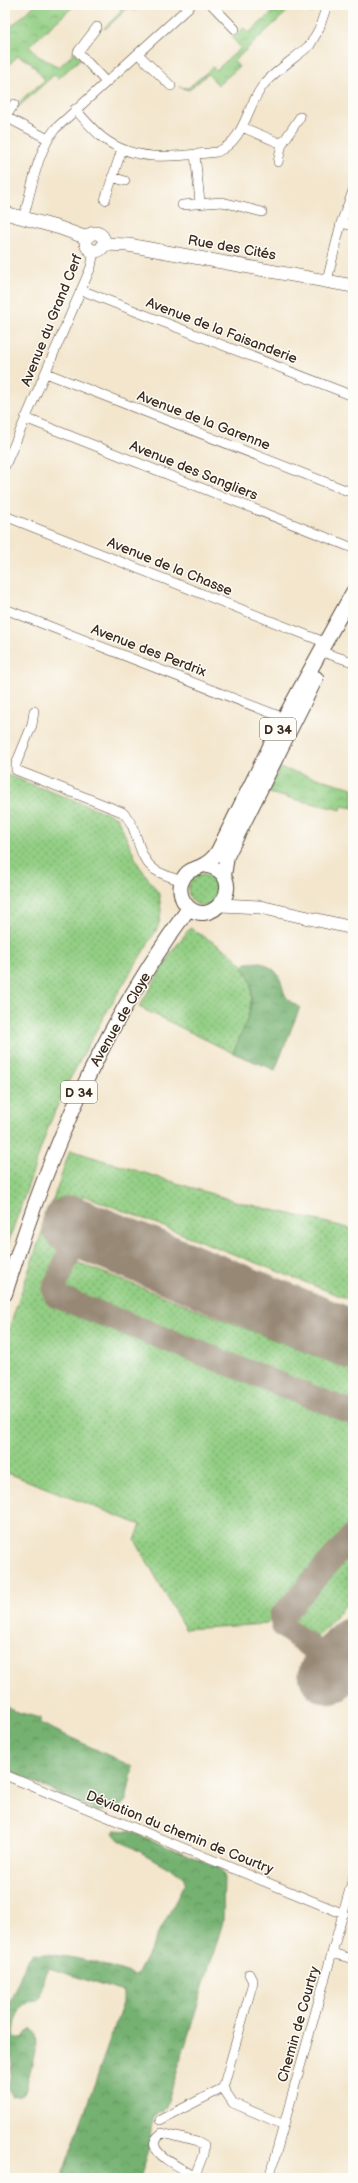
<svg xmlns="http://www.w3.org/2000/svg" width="358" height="2183" font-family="'Balsamiq Sans',sans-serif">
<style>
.grass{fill:url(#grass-dots);stroke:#667c50}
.forest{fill:url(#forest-crowns);stroke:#586e48}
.park{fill:url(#park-crowns);stroke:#667c50}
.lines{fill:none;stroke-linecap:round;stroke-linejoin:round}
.taxiway{stroke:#978876;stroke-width:24}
.runway{stroke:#978876;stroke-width:59}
.street-casing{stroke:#574638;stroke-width:10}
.secondary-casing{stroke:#574638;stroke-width:14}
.primary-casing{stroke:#574638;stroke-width:16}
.street{stroke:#fff;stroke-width:9}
.secondary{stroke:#fff;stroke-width:13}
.primary{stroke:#fff;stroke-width:14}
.labels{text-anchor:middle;stroke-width:3;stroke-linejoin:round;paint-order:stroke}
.shield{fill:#fdfcf7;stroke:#75695f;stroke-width:1}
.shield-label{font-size:13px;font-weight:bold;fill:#3b2a1e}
.street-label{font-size:14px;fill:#3b2a1e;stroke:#fdfcf7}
</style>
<defs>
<pattern id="grass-dots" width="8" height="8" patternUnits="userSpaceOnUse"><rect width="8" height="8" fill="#92ce83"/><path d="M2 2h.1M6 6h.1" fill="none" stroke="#78a76b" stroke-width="1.8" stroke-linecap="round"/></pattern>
<pattern id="forest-crowns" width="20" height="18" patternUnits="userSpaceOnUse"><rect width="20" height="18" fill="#75b171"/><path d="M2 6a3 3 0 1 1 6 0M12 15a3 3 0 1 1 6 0" fill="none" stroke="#61905c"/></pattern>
<pattern id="park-crowns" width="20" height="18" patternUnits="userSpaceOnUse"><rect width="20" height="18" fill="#92ce83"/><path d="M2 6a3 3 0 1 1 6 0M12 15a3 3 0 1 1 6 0" fill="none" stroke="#78a76b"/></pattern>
</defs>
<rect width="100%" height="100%" fill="#fdfcf7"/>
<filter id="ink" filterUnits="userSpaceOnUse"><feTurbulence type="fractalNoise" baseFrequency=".025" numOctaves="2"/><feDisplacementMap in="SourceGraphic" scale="8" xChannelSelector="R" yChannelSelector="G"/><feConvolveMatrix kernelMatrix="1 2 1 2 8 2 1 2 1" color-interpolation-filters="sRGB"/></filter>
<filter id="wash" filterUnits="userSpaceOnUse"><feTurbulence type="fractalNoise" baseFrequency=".012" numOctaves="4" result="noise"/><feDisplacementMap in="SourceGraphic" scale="16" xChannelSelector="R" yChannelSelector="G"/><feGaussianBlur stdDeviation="0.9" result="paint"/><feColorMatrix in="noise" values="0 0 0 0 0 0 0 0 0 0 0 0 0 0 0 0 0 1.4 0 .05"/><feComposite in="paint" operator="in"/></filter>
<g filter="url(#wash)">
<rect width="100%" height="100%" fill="#f3e6cd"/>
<path class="grass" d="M5,774L117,817L138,864L159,894L161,910L160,920L157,929L104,1016L65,1088L49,1125L5,1252Z
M188 890a16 16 0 1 1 32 0a16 16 0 1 1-32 0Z
M190,928C205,938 224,947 237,959C266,985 246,1024 233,1053L139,1007L173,950Z
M70,1150L235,1201L353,1229V1301L83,1195L47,1286L46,1293L57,1305L353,1420V1526L267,1624L185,1629L135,1540L141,1525L5,1472V1340Z
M74,1261L353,1371V1406L63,1291Z
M353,1546V1597L313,1642L288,1621Z"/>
<path class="forest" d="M261,962C266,965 271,968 275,971C287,985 277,997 300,1007L275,1070L233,1053C244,1027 263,994 243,967L246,963Z
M5,1705L14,1711L40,1718V1723L133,1767L126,1802L117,1808L97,1812L5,1768Z
M115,1830L129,1831L218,1867L224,1875L223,1922L166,2108L153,2116L148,2153L140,2178H61L123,2003V1992L49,1968C41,1976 43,1990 39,2000C21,1999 11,2022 14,2038H23L27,2032L32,2029L36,2034L37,2044L25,2092L21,2095L12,2096L8,2090L13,2059L12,2056L5,2060V2014L27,1960L34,1953C72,1956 99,1962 135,1975L138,1973L185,1883L183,1876L119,1840L113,1833Z"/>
<path class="park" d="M35,5H75L29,46L38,56L59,67L70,57L73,52L81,58L58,79L54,75L16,109L22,99L45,80L30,62L18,56L5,68V32Z
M117,5H141L134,11L130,6L105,29L104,28L122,11Z
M273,5H314L312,13L292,7L234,61L239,67L218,85L208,74L189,90L179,87L188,88L213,67L216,70L241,48L232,38L244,28L249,33L276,9Z
M280,768L353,788V808L342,806L341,810L268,793Z"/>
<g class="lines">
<path class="taxiway" d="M80,1228L55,1286L54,1291L56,1296L353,1413
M335,1666L283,1626L281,1617L353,1535"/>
<path class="runway" d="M71,1225L353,1340
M328,1674L353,1646"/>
</g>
</g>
<g filter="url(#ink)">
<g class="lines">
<g class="street-casing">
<path id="street" d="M212,5L235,29
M97,27L78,52L106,82
M138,54L171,86
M75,109C84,119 93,130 103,138C137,164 178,156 217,152C247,139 245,106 265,83C278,69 295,58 310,45L319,29L327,5
M6,117L14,104
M5,118L6,117L48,139
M242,127L282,144
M195,154L200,202
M278,162L282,144L300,117
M112,177L125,181
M105,200L122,149
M182,205L222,202L262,212
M23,219C32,189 36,154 55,129L191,5
M341,223L353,226
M327,281L341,223L353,191
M81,290L353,396
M46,373L353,493
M25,418L353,548
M5,466L91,267L94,251
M5,516L324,642
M5,609L284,718
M328,654L353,662
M34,711L32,725L16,764V770L122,812C140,827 135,856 155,870C163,875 173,878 182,881
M5,1775L344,1914
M332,1953L353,1959
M223,2088L253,1982L249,1974
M223,2088L233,2103L284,2125
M160,2120L223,2088
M194,2178L203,2155L204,2146L197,2142L162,2133C158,2136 153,2141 155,2146C157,2157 184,2170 194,2176
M269,2178L353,1878"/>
</g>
<g class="secondary-casing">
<path id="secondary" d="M5,213L60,228L87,238
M86 242a9 9 0 1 1 18 0a9 9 0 1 1-18 0Z
M104,244L128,245L353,286
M221,905L260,907L353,928"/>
</g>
<g class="primary-casing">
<path id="primary" d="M204,865C255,875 209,938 184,902C180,895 179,886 183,879C188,868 196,870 205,864C210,861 215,856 218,851L284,718L353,592
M224,876L227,856L316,678
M5,1294C49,1152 101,1028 189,908"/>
</g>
<use href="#street" class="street"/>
<use href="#secondary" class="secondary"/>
<use href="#primary" class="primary"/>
</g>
</g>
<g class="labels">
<g class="shield">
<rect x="260" y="718" width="36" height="22" rx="3"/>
<rect x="61" y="1081" width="36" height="22" rx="3"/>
</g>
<g class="shield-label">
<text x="278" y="734">D 34</text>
<text x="79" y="1097">D 34</text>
</g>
<g class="street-label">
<text transform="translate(232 247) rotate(10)" y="5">Rue des Cités</text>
<text transform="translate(51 320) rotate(-68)" y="5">Avenue du Grand Cerf</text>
<text transform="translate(222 330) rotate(21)" y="5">Avenue de la Faisanderie</text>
<text transform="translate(204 420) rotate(21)" y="5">Avenue de la Garenne</text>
<text transform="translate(194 470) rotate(22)" y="5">Avenue des Sangliers</text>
<text transform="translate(170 566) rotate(22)" y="5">Avenue de la Chasse</text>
<text transform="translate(149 650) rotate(21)" y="5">Avenue des Perdrix</text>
<text transform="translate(120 1019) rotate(-60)" y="5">Avenue de Claye</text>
<text transform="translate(180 1832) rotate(22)" y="5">Déviation du chemin de Courtry</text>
<text transform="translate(298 2024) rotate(-74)" y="5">Chemin de Courtry</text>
</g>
</g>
<rect width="358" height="2183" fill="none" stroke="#fdfcf7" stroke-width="20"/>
</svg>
